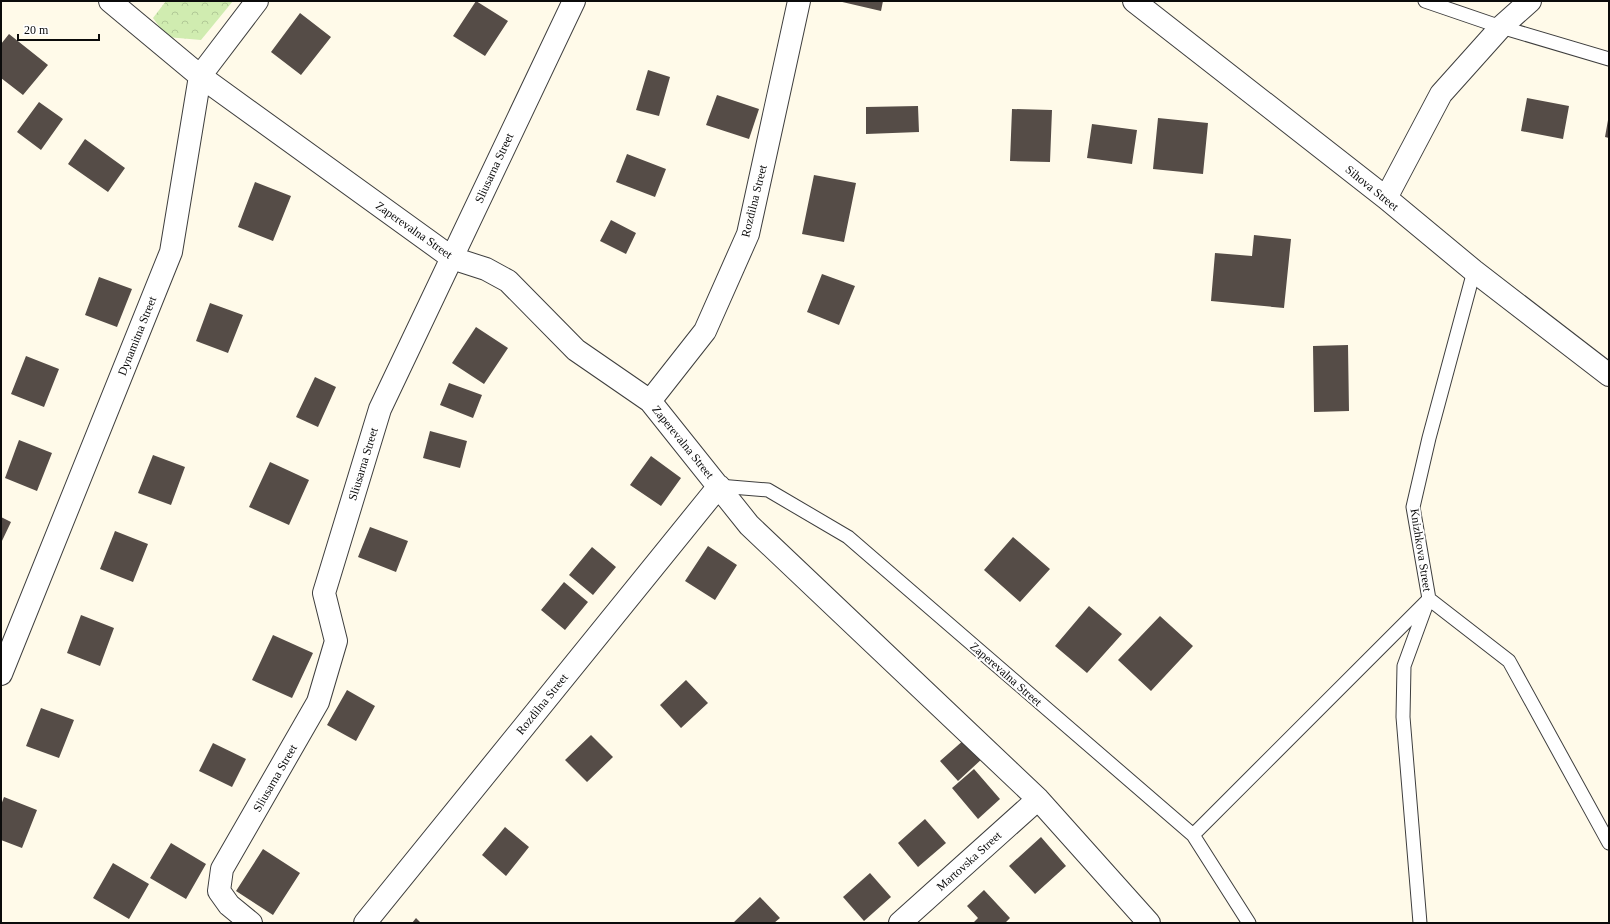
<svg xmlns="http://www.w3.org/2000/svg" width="1610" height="924" font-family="Georgia,serif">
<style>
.park{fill:url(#park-crowns)}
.building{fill:#554c47}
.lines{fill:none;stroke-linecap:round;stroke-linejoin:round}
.lane-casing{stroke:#3e3e3e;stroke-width:15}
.street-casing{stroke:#3e3e3e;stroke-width:24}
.lane{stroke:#fff;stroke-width:13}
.street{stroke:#fff;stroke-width:22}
.labels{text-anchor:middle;stroke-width:4;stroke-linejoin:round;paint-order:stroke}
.street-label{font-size:12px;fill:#0b0b0b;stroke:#fff}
</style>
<defs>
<pattern id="park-crowns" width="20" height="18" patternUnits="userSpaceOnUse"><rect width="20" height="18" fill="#d0ecb0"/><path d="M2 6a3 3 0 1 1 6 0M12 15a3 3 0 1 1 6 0" fill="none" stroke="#b1c996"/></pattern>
</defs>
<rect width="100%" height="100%" fill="#fffae9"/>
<path class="park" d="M166,1H233L201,40L167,37L153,18Z"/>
<path class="building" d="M476,1L508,21L485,56L453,36Z
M838,1H883L881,11Z
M300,13L331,37L301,75L271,52Z
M9,34L48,65L23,95L1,78V44Z
M648,70L670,77L659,116L636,110Z
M717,95L759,109L749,139L706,125Z
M1527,98L1569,106L1563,139L1521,131Z
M39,102L63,119L41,150L17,132Z
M918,106L919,132L866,134V107Z
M1012,109L1052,110L1050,162L1010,161Z
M1158,118L1208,123L1203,174L1153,169Z
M1608,120H1609V138L1605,137Z
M1092,124L1137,130L1132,164L1087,158Z
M85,139L125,168L108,192L68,164Z
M627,154L666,169L655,197L616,182Z
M814,175L856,183L844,242L802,234Z
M255,182L291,196L273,241L238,227Z
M611,220L636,233L626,254L600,241Z
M1254,235L1291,239L1284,308L1211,301L1215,253L1252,256Z
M822,274L855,286L839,325L807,312Z
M99,277L132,289L117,327L85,315Z
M210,303L243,315L228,353L196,341Z
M476,327L508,348L484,384L452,363Z
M1348,345L1349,411L1314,412L1313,346Z
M26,356L59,369L44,407L11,394Z
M315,377L336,387L318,427L296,417Z
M449,383L482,395L473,418L440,405Z
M430,431L467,441L460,468L423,458Z
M19,440L52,453L37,491L5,478Z
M153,455L185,467L171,505L138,493Z
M651,456L681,478L661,506L630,485Z
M270,462L309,480L289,525L249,507Z
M1,517L11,522L1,543Z
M370,527L408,541L396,572L358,557Z
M115,531L148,544L133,582L100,569Z
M1013,537L1050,569L1020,602L984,570Z
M708,546L737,565L715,600L685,581Z
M592,547L616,567L593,595L569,575Z
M564,582L588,602L565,630L541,610Z
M1089,606L1122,634L1087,673L1055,646Z
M81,615L114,628L100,666L67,653Z
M1160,616L1193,646L1151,691L1118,660Z
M273,635L313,653L292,698L252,680Z
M686,680L708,703L681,728L660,705Z
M347,690L375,706L356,741L327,725Z
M41,708L74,720L59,758L26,746Z
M591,735L613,757L587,782L565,760Z
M965,739L983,758L958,781L940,761Z
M213,743L246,759L232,787L199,771Z
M974,769L1000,799L978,819L952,788Z
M4,797L37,810L22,848L1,840V805Z
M925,819L946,843L918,867L898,843Z
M505,827L529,847L506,876L482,855Z
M1041,837L1066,866L1035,894L1009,866Z
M171,843L206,864L186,899L150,878Z
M263,849L300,873L273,915L236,891Z
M113,863L149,884L129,919L93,898Z
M870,873L891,897L864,921L843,897Z
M984,890L1010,918L1005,923H973L978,918L967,906Z
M760,897L780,918L774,923H733Z
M416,918L421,923H412Z"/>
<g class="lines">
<g class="lane-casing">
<path id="lane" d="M1425,1L1501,27L1609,59
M1474,271L1429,438L1413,507L1429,599L1509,661L1609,843
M719,486L768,490L848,537L1193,835L1249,923
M1193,835L1429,599
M1420,923L1403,717L1404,666L1427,603"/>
</g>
<g class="street-casing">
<path id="street" d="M110,1L200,76L452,258L486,269L508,281L576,350L650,401L749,525L1038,799L1149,923
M1134,1L1386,198L1474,271L1609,375
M1386,198L1441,94L1501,27L1530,1
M650,401L705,331L748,234L799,1
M1,674L171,252L200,76L257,1
M251,923L229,905L219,891L222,869L318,702L336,641L324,593L380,409L574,1
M365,923L719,486
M900,923L1038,799"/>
</g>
<use href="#lane" class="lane"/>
<use href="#street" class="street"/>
</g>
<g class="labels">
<g class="street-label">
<text transform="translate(494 168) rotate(-65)" y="4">Sliusarna Street</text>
<text transform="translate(1372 188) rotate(39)" y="4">Sihova Street</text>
<text transform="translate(754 201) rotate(-76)" y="4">Rozdilna Street</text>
<text transform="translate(414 230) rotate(35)" y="4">Zaperevalna Street</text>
<text transform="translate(137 336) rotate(-68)" y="4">Dynamitna Street</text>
<text transform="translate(683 442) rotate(51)" y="4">Zaperevalna Street</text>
<text transform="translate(363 464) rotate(-73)" y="4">Sliusarna Street</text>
<text transform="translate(1421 550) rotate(81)" y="4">Knizhkova Street</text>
<text transform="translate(1006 674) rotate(41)" y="4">Zaperevalna Street</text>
<text transform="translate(542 704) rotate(-51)" y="4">Rozdilna Street</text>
<text transform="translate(275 778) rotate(-60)" y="4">Sliusarna Street</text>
<text transform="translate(969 861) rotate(-42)" y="4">Martovska Street</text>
</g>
</g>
<rect width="1610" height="924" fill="none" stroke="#0b0b0b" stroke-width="4"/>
<path d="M18 34v6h81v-6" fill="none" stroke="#0b0b0b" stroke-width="2"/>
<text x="24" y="34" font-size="12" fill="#0b0b0b" stroke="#ffffff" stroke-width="3" paint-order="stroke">20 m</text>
</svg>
